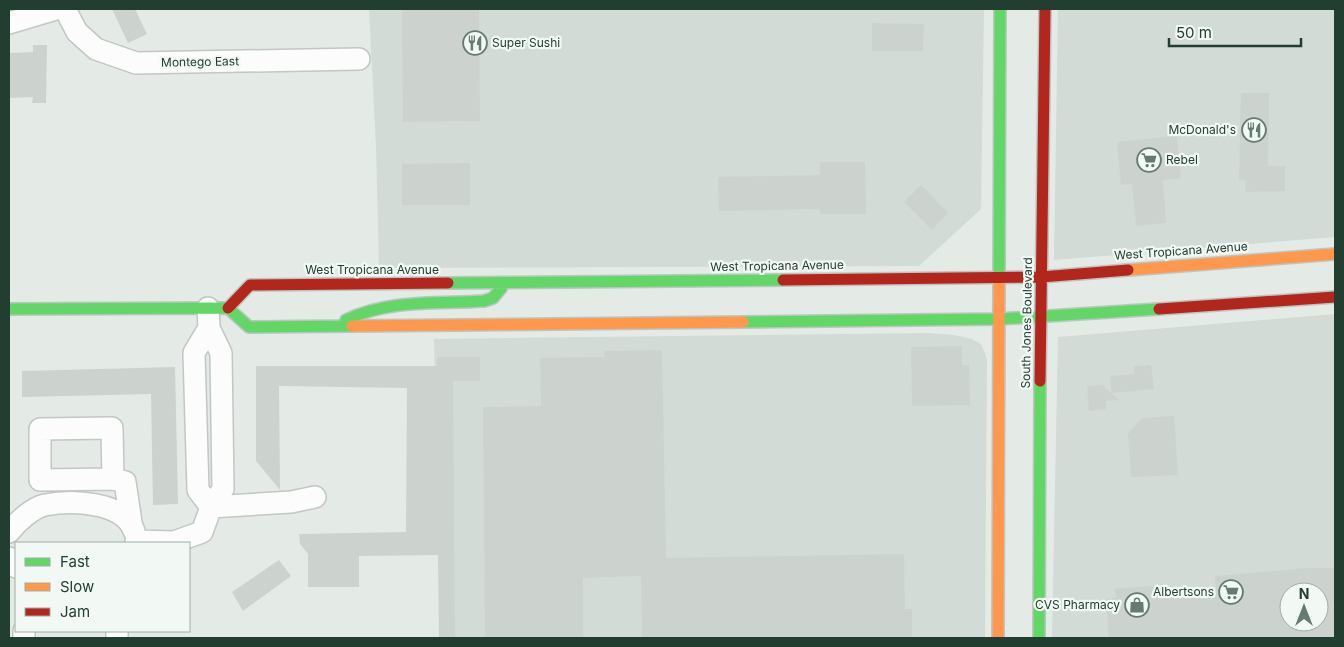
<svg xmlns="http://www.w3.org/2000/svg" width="1344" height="647" font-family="Inter,sans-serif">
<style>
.built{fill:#d2dbd5;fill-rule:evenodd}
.building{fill:#ccd3cf;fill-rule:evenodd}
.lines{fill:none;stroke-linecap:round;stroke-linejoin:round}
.street-casing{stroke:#c1c7c3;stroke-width:24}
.fast-casing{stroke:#bcc6c1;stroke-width:14}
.slow-casing{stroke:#bcc6c1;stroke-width:14}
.jam-casing{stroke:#bcc6c1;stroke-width:14}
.street{stroke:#fbfcfb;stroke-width:21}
.fast{stroke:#63d668;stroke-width:11}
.slow{stroke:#ff974d;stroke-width:11}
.jam{stroke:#b3261e;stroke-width:11}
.labels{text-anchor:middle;stroke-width:4.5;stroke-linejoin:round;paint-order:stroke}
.poi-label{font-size:12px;fill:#213e30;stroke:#f2f9f4;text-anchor:end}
.street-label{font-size:12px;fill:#213e30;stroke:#f2f9f4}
</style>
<rect width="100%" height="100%" fill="#e4eae6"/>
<path class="built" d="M369,9H984L981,209L919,266L379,268L376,146Z
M1058,9H1335V237L1054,260Z
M1335,314V638H1052L1058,337ZM1289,592H1319V622H1289Z
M929,333L954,335L972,339L981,344L987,359L985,638H441L434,339Z"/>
<path class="building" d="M112,9H135L147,34L128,43Z
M402,9H479L480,121L403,122Z
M872,23L924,24L923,51H872Z
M33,45H47L46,103H32L33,97L9,98V53L33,52Z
M1241,93H1269L1268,166H1285V191L1245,192L1246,180H1239Z
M1177,136L1181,178L1163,180L1166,223L1136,226L1132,184L1121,185L1117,142Z
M820,162H865L866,214H820V209L719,211L718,177L820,175Z
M470,163V205H402V164Z
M921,185L948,213L932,230L904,202Z
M962,346V365H969L970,405L912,406L911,347Z
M662,350L666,558L904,554L905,609H912V638H642L641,576L583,578V638H485L483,407L541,406L540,358L605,357L604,351Z
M437,357H480V381H453L455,638H439L438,555L359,556V587H308V554L300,544L299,534L406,532L407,388L279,386L280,490L256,461V366H437Z
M1151,365L1154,389L1112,393L1110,376L1134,374V366Z
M175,367L178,504L153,505L151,394L22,397V371Z
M1102,385L1119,400L1106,401V409L1089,411L1087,386Z
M1174,416L1178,475L1131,477L1128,434L1142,418Z
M279,560L291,576L243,611L232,592Z
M1310,568H1335V638H1109L1106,599L1116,598L1115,589L1163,585L1164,595L1216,591L1215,576ZM1289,592H1319V622H1289Z"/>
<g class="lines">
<g class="street-casing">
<path id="street" d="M65,9L77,32L96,49L136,63L359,59
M9,23L56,9
M209,328L194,353L198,490L211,507
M113,479L112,428L40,429V480L113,479L125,482L131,522
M211,507L291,502L315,497
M9,532C17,522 32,508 45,505C71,500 124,501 134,531
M136,541L174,542L202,532L211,507L223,489L221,353L209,328L208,308
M9,558L16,567
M24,631V638
M117,631V638"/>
</g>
<g class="fast-casing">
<path id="fast" d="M999,281L1000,9
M448,283L783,280
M9,309L228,308L249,327L352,326
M346,320C390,299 437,304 484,301L493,298L502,287
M743,322L999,319L1159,309
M1039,638L1040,381"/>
</g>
<g class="slow-casing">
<path id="slow" d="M1128,270L1335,254
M352,326L743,322
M998,638L999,281"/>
</g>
<g class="jam-casing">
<path id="jam" d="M783,280L1041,277L1128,270
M228,308L250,285L448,283
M1159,309L1335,297
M1040,381L1045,9"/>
</g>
<use href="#street" class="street"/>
<use href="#fast" class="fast"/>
<use href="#slow" class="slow"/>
<use href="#jam" class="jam"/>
</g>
<defs>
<g id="restaurant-ring" transform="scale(1.25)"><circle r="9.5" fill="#f2f9f4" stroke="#657a70" stroke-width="1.5"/><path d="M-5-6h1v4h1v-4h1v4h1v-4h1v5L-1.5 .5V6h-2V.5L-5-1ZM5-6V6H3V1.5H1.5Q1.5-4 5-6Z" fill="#657a70"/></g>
<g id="supermarket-ring" transform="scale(1.25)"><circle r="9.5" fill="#f2f9f4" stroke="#657a70" stroke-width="1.5"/><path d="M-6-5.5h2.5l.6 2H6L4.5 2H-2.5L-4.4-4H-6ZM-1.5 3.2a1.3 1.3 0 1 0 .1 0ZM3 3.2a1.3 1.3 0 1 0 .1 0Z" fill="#657a70"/></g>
<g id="shop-ring" transform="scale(1.25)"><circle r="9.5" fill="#f2f9f4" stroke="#657a70" stroke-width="1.5"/><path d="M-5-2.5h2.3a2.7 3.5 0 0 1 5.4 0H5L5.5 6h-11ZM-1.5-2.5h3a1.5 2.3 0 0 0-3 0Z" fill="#657a70"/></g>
</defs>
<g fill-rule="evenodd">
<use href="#restaurant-ring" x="475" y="43"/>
<use href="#restaurant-ring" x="1254" y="130"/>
<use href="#supermarket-ring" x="1149" y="160"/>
<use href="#supermarket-ring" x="1231" y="592"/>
<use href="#shop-ring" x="1137" y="605"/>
</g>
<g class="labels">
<g class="poi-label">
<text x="492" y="47" text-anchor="start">Super Sushi</text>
<text x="1236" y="134">McDonald's</text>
<text x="1166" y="164" text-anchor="start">Rebel</text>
<text x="1214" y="596">Albertsons</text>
<text x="1120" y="609">CVS Pharmacy</text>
</g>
<g class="street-label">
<text transform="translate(200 62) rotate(-1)" y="4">Montego East</text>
<text transform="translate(1181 251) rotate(-4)" y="4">West Tropicana Avenue</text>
<text transform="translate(777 266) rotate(-1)" y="4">West Tropicana Avenue</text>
<text x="372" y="274">West Tropicana Avenue</text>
<text transform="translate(1027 323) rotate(-89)" y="4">South Jones Boulevard</text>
</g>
</g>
<rect width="1344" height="647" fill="none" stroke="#213e30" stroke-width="20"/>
<rect x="15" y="542" width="175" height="90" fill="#f2f9f4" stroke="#9eaea6"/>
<rect x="25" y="558" width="25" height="8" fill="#63d668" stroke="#9eaea6"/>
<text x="60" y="567" font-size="15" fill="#213e30">Fast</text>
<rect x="25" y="583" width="25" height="8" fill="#ff974d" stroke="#9eaea6"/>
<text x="60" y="592" font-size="15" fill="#213e30">Slow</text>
<rect x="25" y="608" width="25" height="8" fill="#b3261e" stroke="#9eaea6"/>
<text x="60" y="617" font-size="15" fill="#213e30">Jam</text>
<g transform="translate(1304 607)"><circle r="24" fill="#f2f9f4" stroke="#9eaea6"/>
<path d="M0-4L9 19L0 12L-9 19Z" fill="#657a70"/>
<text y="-8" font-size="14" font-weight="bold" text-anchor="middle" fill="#213e30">N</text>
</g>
<path d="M1169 38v8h132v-8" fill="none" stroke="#213e30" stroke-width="2.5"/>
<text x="1176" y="38" font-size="15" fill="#213e30" stroke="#f2f9f4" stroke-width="4" paint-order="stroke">50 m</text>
</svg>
